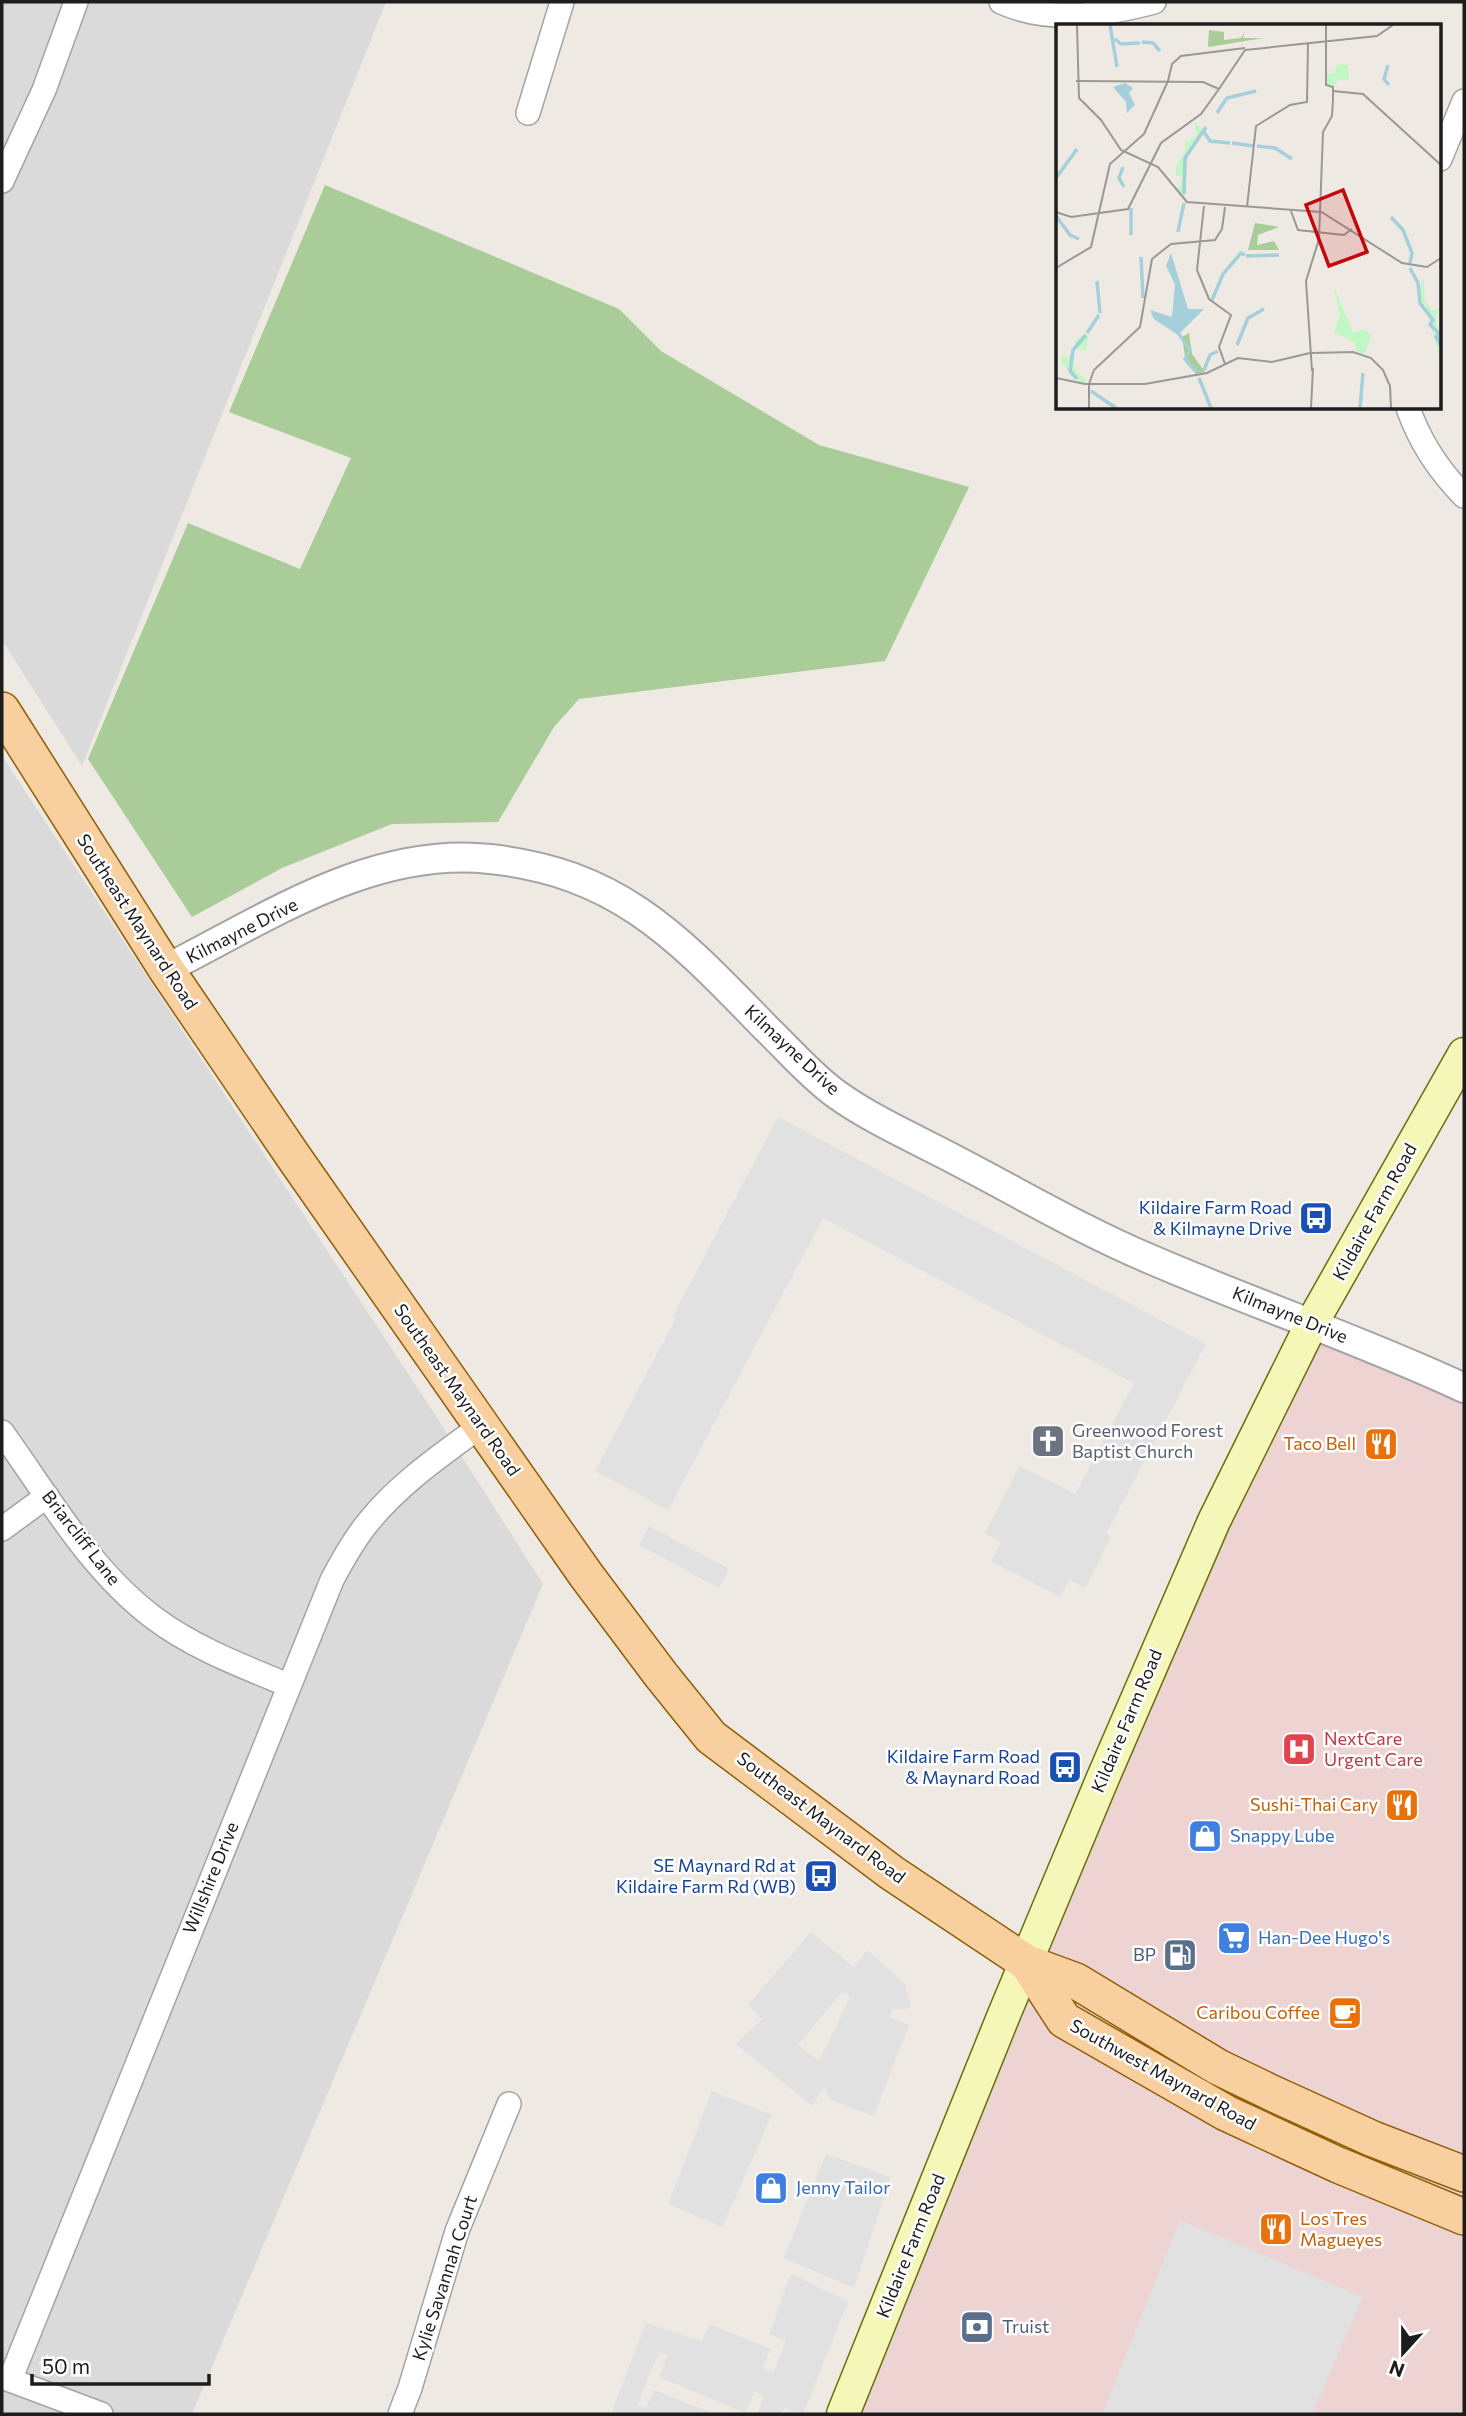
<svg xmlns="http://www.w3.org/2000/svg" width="1466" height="2416" font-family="Commissioner,sans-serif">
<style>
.residential{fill:#dbdada}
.commercial{fill:#eed3d3}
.forest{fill:#a9cc99}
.parking{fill:#e1e1e1;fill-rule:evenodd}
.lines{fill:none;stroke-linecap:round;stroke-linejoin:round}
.minor-casing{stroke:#a4a4a4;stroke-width:26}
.tertiary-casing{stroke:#a4a4a4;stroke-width:32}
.secondary-casing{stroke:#676f09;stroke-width:35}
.primary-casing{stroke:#905f06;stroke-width:38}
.minor{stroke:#fff;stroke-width:23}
.tertiary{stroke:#fff;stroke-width:28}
.secondary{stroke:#f5f7b8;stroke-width:32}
.primary{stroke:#f8cf9e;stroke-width:35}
.labels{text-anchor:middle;stroke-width:5;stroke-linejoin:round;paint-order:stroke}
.street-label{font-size:18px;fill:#1d1d1d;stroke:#fff}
.transit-label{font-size:18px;fill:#164399;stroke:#fff;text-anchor:end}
.worship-label{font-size:18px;fill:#5b616d;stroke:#fff;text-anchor:start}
.food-label{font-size:18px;fill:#c56008;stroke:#fff;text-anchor:end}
.health-label{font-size:18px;fill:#be3a42;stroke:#fff;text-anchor:start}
.shop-label{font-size:18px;fill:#366cbe;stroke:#fff;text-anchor:start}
.service-label{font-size:18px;fill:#4e5e75;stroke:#fff;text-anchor:end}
.inset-river{fill:none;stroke:#a5cfda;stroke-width:3.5}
.inset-road{fill:none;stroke:#9a9894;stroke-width:2}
.view{fill:#c2080c;fill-opacity:0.15;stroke:#c2080c;stroke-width:3.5}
.inset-edge{fill:none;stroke:#1d1d1d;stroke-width:3.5}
</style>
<rect width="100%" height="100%" fill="#eeeae3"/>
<path class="residential" d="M2,2H386L82,766L2,640Z
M2,756L436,1416L543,1584L192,2414H2Z"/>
<path class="commercial" d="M1312,1323L1464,1388V2414H843Z"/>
<path class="forest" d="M325,185L619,309L661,351L819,445L969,487L885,661L579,699L554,727L498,822L392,824L282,868L192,917L88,759L188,523L300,569L351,458L229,412Z"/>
<path class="parking" d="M778,1117L1206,1344L1106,1534L1111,1537L1085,1588L1069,1580L1060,1597L991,1561L1001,1542L985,1533L1020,1466L1075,1494L1134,1383L823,1218L668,1510L595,1471L676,1318L673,1316Z
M649,1526L729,1569L719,1588L639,1545Z
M811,1932L854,1967L867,1950L905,1984L911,2008L892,2010L890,2017L909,2025L874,2116L831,2100L824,2087L812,2106L736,2044L762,2019L748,2005ZM842,1992L848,1994L849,2000L819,2061L798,2045Z
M712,2091L772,2115L722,2227L668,2204Z
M826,2154L891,2177L854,2288L784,2258Z
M1180,2220L1363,2297L1312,2414H1102Z
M791,2274L848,2301L803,2414L784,2408L781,2414H757L764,2396L755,2391L745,2413L659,2377L668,2355L659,2352L637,2405L646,2408L654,2390L715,2414H611L646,2323L702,2341L710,2324L771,2349L763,2367L773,2373L786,2341L769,2334Z"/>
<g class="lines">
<g class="minor-casing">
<path id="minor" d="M1001,2C1049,24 1104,15 1154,2
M528,113L562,2
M1440,159L1464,101
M2,181L44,90L76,2
M1408,408C1420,442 1438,470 1464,496
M2,1432C48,1496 90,1570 154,1618C194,1648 242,1666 288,1685
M2,1529L47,1496
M2,2377L101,2414
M10,2380L332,1580C343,1559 355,1538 370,1520C401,1482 443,1454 482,1425
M400,2414L410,2388L457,2231L509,2104"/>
</g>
<g class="tertiary-casing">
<path id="tertiary" d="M166,969C267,918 372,846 490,859C621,873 680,940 766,1028C789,1050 810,1075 836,1094C875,1122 923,1142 965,1165C1026,1197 1086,1232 1150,1259C1254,1304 1361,1340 1464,1388"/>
</g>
<g class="secondary-casing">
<path id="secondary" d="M843,2414L1003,2017L1102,1780L1214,1521L1312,1323L1464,1054"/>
</g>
<g class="primary-casing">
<path id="primary" d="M2,710L166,969L293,1156L586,1575L661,1675L711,1737L892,1873L1027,1963L1076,1981L1218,2067L1274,2094L1373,2139L1464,2174
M1027,1963L1064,2020L1226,2113L1338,2165L1464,2217"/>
</g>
<use href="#minor" class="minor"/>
<use href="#tertiary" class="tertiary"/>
<use href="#secondary" class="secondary"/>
<use href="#primary" class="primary"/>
</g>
<defs>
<g id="bus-square" transform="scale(1.75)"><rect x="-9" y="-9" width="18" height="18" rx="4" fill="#1a4fb4" stroke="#fff"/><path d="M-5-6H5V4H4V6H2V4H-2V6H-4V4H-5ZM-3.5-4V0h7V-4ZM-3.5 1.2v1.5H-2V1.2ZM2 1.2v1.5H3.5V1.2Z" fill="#fff"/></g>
<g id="church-square" transform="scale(1.75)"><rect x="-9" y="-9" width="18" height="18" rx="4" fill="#6b7280" stroke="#fff"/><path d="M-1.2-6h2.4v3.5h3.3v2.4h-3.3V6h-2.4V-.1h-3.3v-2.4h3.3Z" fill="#fff"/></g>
<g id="restaurant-square" transform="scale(1.75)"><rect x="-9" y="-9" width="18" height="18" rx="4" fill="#e8710a" stroke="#fff"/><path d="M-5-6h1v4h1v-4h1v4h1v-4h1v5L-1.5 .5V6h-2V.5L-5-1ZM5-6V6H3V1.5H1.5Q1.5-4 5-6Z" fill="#fff"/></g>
<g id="hospital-square" transform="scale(1.75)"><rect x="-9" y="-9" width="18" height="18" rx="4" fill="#e0444e" stroke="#fff"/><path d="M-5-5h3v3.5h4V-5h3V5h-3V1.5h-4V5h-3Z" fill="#fff"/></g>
<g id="shop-square" transform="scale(1.75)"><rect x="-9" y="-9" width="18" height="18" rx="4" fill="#3f7fe0" stroke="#fff"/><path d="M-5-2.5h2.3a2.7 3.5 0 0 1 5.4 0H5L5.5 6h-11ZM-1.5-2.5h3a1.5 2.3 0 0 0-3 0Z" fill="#fff"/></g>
<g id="supermarket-square" transform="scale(1.75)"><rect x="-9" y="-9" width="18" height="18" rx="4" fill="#3f7fe0" stroke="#fff"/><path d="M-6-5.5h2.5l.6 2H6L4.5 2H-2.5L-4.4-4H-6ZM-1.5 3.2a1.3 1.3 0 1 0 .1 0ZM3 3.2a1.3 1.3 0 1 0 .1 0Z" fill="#fff"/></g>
<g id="fuel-square" transform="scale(1.75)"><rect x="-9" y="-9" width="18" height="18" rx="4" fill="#5c6f8a" stroke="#fff"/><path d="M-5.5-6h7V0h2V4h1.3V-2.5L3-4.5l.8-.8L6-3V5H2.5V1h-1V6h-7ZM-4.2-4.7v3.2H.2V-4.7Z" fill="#fff"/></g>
<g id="cafe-square" transform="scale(1.75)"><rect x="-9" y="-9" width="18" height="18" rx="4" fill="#e8710a" stroke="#fff"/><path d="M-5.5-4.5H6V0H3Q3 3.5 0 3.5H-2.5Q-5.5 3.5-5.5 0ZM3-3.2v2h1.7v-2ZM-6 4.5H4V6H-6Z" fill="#fff"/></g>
<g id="bank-square" transform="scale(1.75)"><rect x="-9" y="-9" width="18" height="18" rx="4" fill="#5c6f8a" stroke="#fff"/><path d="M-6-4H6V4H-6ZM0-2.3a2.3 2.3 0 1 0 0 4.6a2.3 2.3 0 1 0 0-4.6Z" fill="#fff"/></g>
</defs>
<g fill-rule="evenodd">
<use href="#bus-square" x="1316" y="1218"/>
<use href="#church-square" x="1048" y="1441"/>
<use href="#restaurant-square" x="1381" y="1444"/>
<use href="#hospital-square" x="1299" y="1749"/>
<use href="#bus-square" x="1065" y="1767"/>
<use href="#restaurant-square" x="1402" y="1805"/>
<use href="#shop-square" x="1205" y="1836"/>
<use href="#bus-square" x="821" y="1876"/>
<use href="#supermarket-square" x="1234" y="1938"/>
<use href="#fuel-square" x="1180" y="1955"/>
<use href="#cafe-square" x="1345" y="2013"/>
<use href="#shop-square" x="771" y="2188"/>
<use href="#restaurant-square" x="1276" y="2229"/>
<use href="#bank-square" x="977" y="2327"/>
</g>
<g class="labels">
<g class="street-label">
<text transform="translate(137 922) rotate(57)" y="6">Southeast Maynard Road</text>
<text transform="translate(242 931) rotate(-27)" y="6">Kilmayne Drive</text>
<text transform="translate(792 1050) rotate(43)" y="6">Kilmayne Drive</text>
<text transform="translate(1375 1212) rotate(-61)" y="6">Kildaire Farm Road</text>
<text transform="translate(1290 1315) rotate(22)" y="6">Kilmayne Drive</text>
<text transform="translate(457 1390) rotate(55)" y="6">Southeast Maynard Road</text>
<text transform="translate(81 1538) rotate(52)" y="6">Briarcliff Lane</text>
<text transform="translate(1127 1721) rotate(-67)" y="6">Kildaire Farm Road</text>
<text transform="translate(821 1818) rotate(37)" y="6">Southeast Maynard Road</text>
<text transform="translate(211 1878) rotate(-68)" y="6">Willshire Drive</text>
<text transform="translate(1163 2075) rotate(29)" y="6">Southwest Maynard Road</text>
<text transform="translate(911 2246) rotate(-68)" y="6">Kildaire Farm Road</text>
<text transform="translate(445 2278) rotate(-72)" y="6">Kylie Savannah Court</text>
</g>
<g class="transit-label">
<text x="1292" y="1214">Kildaire Farm Road<tspan x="1292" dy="21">&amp; Kilmayne Drive</tspan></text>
<text x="1040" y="1763">Kildaire Farm Road<tspan x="1040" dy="21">&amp; Maynard Road</tspan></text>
<text x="796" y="1872">SE Maynard Rd at<tspan x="796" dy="21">Kildaire Farm Rd (WB)</tspan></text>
</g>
<g class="worship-label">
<text x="1072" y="1437">Greenwood Forest<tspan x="1072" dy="21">Baptist Church</tspan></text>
</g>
<g class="food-label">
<text x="1356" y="1450">Taco Bell</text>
<text x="1378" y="1811">Sushi-Thai Cary</text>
<text x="1320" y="2019">Caribou Coffee</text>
<text x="1300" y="2225" text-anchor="start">Los Tres<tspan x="1300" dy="21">Magueyes</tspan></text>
</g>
<g class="health-label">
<text x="1324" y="1745">NextCare<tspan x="1324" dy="21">Urgent Care</tspan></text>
</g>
<g class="shop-label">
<text x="1230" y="1842">Snappy Lube</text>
<text x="1258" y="1944">Han-Dee Hugo's</text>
<text x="796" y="2194">Jenny Tailor</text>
</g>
<g class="service-label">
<text x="1156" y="1961">BP</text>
<text x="1002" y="2333" text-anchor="start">Truist</text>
</g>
</g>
<g transform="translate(1056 24)">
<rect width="385" height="385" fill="#eeeae3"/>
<path d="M153,6L168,8V16L185,14L189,8L187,14H208L152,23ZM199,199L223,203L202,211L201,221L218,217L223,226H192ZM133,309L136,330L149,348L140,350L130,339L126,313Z" fill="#a9cc99"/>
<path d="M282,40L292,41L293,56H282L278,63L271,60V50H277ZM138,97L148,107L132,128L129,175L122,166L127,152H120V142L129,128V118L141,112ZM367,251L369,277L376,286L385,285L380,292L385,339L369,279L361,278ZM277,261L297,308L309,305L315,311L309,330L301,328L298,318L278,308L284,290ZM29,310L33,313L29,327L21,324L17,329L19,346L32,358L25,359L5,339V331L13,334L21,315Z" fill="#c1f7c4"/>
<path d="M69,59L77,64L73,69L79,81L71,89L70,78L57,63ZM115,229L132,285H148L122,311L98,295L94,286L116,293L119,260L110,242Z" fill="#a5cfda"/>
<path class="inset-river" d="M54,1L61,43M59,15L65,20L84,19M86,18L97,19L104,27M332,41L328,55L333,61M161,89L171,74L200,67M148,108L154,117L174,119M176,119L198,122M201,122L219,124L236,135M67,143L63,154L68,163M0,154L21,125M128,170L129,134L150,103M0,192L14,211L23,215M335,193L347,206L356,229L354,239M122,208L128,179M75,211V184M190,232L223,231M85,233L87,274M354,244L362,259L364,279L377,296L374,301L384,310L380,313L385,321M41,257L44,289M156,276L167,250L185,229L189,231M31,309L43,291M123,310L134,326L129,335L141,348M181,321L192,294L208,285M148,346L154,331L162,327M143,354L155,384M21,355L14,347L17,326L30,311M35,367L60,384M304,384L307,349"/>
<path class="inset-road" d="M21,1L23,74L45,96L65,126L102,143L131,178L265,188M189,26L321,12L337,1M20,57L147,58L163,65L189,26M112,57L116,40L125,32L189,24M277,67L307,70L385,141M148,182L141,246L153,275L175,291L163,323L169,340M191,183L200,102L234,81L251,78L252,19M235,187L242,206L288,211L296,205M264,187L346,239L371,243L385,234M0,188L15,193L72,185L105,119L145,90L163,65M0,244L35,223L54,140L88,110L112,57M256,347L250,257L263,215L267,108L276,92L277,76V63L270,61V1M0,354L29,360H89L151,349L182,334L216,338L254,329L297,328L315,334L327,346L334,362L335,384M33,360L38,346L84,303L96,235L115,220L159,216L166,205L169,183M33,360V384M255,384L257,344"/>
<path class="view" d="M287,166L311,228L273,242L250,181Z"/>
<rect width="385" height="385" class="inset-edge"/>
</g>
<rect width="1466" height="2416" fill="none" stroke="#1d1d1d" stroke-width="7"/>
<g transform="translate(1403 2353) rotate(201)" stroke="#ffffff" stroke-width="5" paint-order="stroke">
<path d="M0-5L12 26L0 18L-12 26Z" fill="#1d1d1d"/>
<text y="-10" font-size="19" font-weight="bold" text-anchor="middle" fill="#1d1d1d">N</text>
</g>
<path d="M32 2374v10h177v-10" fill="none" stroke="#1d1d1d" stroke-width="3.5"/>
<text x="42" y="2374" font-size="21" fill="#1d1d1d" stroke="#ffffff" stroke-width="5" paint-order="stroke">50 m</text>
</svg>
